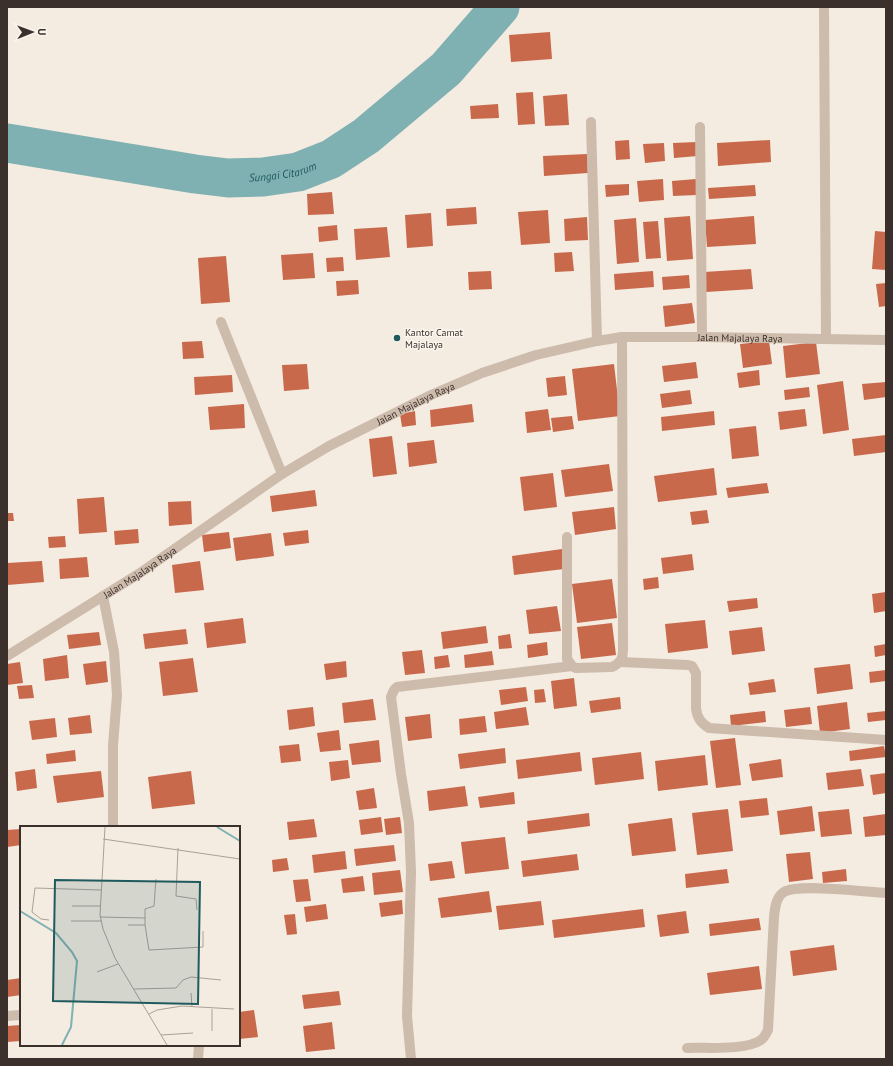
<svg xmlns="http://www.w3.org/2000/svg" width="893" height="1066" font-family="'PT Sans',sans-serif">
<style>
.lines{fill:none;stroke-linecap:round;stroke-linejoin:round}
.river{stroke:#7fb0b2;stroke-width:39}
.building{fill:#c8694b}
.minor{stroke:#cdbbac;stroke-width:10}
.poi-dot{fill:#1f5a5e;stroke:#fbf5ee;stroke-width:1.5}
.labels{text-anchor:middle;stroke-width:3;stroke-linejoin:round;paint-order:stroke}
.poi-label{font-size:10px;fill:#3b302b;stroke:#fbf5ee;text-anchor:start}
.street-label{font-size:10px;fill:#3b302b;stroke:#fbf5ee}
.water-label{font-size:11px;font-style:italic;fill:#1f5a5e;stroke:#fbf5ee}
.inset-river{fill:none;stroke:#7fb0b2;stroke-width:2}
.inset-road{fill:none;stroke:#aaa098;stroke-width:1}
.view{fill:#1f5a5e;fill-opacity:0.15;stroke:#1f5a5e;stroke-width:2}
.inset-edge{fill:none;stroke:#3b302b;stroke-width:2}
</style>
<rect width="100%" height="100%" fill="#f4ebe1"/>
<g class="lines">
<path class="river" id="s1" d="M7,143L195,174L228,178L263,177L298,172L331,159L366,136L446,69L500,7"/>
</g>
<path class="building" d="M550,32L552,59L511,62L509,35Z
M533,92L535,124L518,125L516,93Z
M567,94L569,125L545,126L543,96Z
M498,104L499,118L471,119L470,106Z
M629,140L630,159L616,160L615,141Z
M770,140L771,162L718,166L717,143Z
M697,142L698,156L674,158L673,143Z
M664,143L665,161L645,163L643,144Z
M587,154L588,173L544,176L543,156Z
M663,179L664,200L639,202L637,181Z
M696,179L697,195L673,196L672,181Z
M629,184V195L606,197L605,185Z
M755,185L756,196L709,199L708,188Z
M332,192L334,214L308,215L307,194Z
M476,207L477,224L447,226L446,209Z
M548,210L550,243L521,245L518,212Z
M431,213L433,246L407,248L405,215Z
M690,216L693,259L667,261L664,218Z
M754,216L756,244L707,247L705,220Z
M587,217L588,240L565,241L564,219Z
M636,218L639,262L617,264L614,220Z
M658,221L661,258L646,259L643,222Z
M337,225L338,240L319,242L318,227Z
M387,227L390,257L356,260L354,229Z
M875,231L886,232V270L872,269Z
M572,252L574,271L555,272L554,253Z
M313,253L315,278L283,280L281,255Z
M226,256L230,302L201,304L198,258Z
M343,257L344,271L327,272L326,258Z
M751,269L753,289L706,292L704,272Z
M491,271L492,289L469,290L468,272Z
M653,271L654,287L615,290L614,274Z
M689,275L690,288L663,290L662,277Z
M358,280L359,294L337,296L336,281Z
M886,283V306L879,307L876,284Z
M692,303L695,323L665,327L663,306Z
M202,341L204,358L183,359L182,342Z
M769,341L772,364L743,368L740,344Z
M816,342L820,374L786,378L783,346Z
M696,362L698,378L664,382L662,366Z
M307,364L309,389L284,391L282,365Z
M614,364L620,416L578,421L572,369Z
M759,370L760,385L739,388L737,373Z
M232,375L233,392L195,395L194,377Z
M565,376L567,395L548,397L546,378Z
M843,381L849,430L823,434L817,385Z
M886,382V397L864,400L862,384Z
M809,387L810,397L785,400L784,390Z
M690,390L692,404L662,408L660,394Z
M244,404L245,428L210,430L208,407Z
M472,404L474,422L431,427L430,410Z
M548,409L551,430L527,433L525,412Z
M805,409L807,426L780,430L778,412Z
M415,411L416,425L402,427L400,414Z
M714,411L715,425L662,431L661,417Z
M572,416L574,429L553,432L551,418Z
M756,426L759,456L732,459L729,429Z
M886,435V452L854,456L852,439Z
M392,436L397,474L373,477L369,439Z
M434,440L437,463L409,467L407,443Z
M609,464L613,491L565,497L561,470Z
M714,468L717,495L658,502L654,476Z
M553,473L557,507L524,511L520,477Z
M767,483L769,493L728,498L726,488Z
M315,490L317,506L272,512L270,496Z
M104,497L107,532L79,534L77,499Z
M191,501L192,524L169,526L168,502Z
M614,507L616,529L575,535L572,512Z
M707,510L709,523L692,525L690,512Z
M7,513H13L14,521H7Z
M138,529L139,543L115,545L114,531Z
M308,530L309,543L285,546L283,533Z
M229,532L231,548L204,552L202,535Z
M271,533L274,556L236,561L233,538Z
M65,536L66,547L49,548L48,537Z
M562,549L564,569L514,575L512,556Z
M692,554L694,570L663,574L661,558Z
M87,557L89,577L60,579L59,559Z
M42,561L44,582L7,585V563Z
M200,561L204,590L175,593L172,565Z
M658,577L659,588L644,590L643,579Z
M612,579L617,618L577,623L572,584Z
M886,592V611L874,613L872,594Z
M757,598L758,608L729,612L727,601Z
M557,606L561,631L529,634L526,610Z
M243,618L246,643L207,648L204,623Z
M705,620L708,648L668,653L665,624Z
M612,623L616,655L581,659L577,627Z
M486,626L488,643L443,649L441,632Z
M762,627L765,651L732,655L729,631Z
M186,629L188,644L145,649L143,634Z
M99,632L101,645L69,649L67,635Z
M510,634L512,648L499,649L498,636Z
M547,642L548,655L528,658L527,645Z
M886,644V655L875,657L874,646Z
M422,650L425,673L405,675L402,652Z
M492,651L494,665L465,668L464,655Z
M67,655L69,678L45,681L43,659Z
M448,655L450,667L435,669L434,657Z
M193,658L198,692L163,696L159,662Z
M106,661L108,682L86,685L83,664Z
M346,661L347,677L326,680L324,664Z
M20,662L23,683L7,685V664Z
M850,664L853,689L817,694L814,668Z
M886,670V681L870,683L869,672Z
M574,678L577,706L554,709L551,681Z
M774,679L776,692L750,695L748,683Z
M32,685L34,698L19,699L17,686Z
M526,687L528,701L501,705L499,690Z
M544,689L546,702L535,703L534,690Z
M620,697L621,709L591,713L589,701Z
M373,699L376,720L344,723L342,703Z
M847,702L850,729L820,733L817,706Z
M313,707L315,726L289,730L287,710Z
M526,707L529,725L496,729L494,712Z
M810,707L812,724L786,727L784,710Z
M765,711L766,722L731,726L730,715Z
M886,711V720L868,722L867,713Z
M430,714L432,738L408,741L405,717Z
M90,715L92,733L70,735L68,718Z
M485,716L487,732L460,735L459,719Z
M55,718L57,737L32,740L29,721Z
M339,730L341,750L320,752L317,733Z
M735,738L741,785L716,788L710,741Z
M379,740L381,762L352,765L349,744Z
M299,744L301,761L281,763L279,746Z
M884,746L886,757L850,761L849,751Z
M505,748L506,763L460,769L458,754Z
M75,750L76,761L47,764L46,754Z
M580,752L582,771L518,779L516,760Z
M641,752L644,779L595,785L592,758Z
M705,755L708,785L658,791L655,761Z
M781,759L783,777L752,781L749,764Z
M348,760L350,778L331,781L329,762Z
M35,769L37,788L17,791L15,772Z
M861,769L864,786L828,790L826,773Z
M101,771L104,797L57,803L53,776Z
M191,771L195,804L152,809L148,777Z
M886,773V793L873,795L870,775Z
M465,786L468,806L429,811L427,791Z
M374,788L377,808L359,810L356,791Z
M514,792L515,804L480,808L478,797Z
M767,798L769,815L741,818L739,801Z
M812,806L815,831L780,835L777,811Z
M728,809L733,851L697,855L692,813Z
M849,809L852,834L821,837L818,812Z
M589,813L590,826L528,834L527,821Z
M886,814V835L865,837L863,817Z
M381,817L383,832L361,835L359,820Z
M400,817L402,833L386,835L384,819Z
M672,818L676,851L632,856L628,824Z
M314,819L317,837L289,840L287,822Z
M21,829V845L7,847V830Z
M505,837L509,869L465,874L461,842Z
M394,845L396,861L356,866L354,849Z
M345,851L347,869L314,873L312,855Z
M810,852L813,879L789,882L786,854Z
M577,854L579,870L523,877L521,861Z
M287,858L289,870L273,872L272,860Z
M452,861L455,878L430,881L428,864Z
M727,869L729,883L686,888L685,874Z
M846,869L847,881L823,883L822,872Z
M400,870L403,892L374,895L372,873Z
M363,876L365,891L343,893L341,879Z
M308,879L311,901L296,902L293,880Z
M489,891L492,912L441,918L438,898Z
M402,900L403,914L381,917L379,903Z
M541,901L544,925L499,930L496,906Z
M326,904L328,919L306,922L304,907Z
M643,909L645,927L554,938L552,920Z
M686,911L689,933L660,937L657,915Z
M295,914L297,934L287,935L284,915Z
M759,918L761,930L710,936L709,924Z
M834,945L837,970L793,976L790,951Z
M759,966L762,989L710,995L707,973Z
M21,978V995L7,997V980Z
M339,991L341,1005L304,1009L302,995Z
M254,1010L258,1037L239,1039V1012Z
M332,1022L335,1049L306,1052L303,1026Z
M21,1025V1041L7,1042V1026Z"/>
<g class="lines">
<g class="minor">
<path d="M824,7L826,339"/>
<path d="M591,122L597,341"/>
<path d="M700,127L702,337"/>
<path d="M221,322L282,474"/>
<path d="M567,537V659L572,666L576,668L612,667C621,663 623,658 623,649L622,337"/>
<path d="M103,596L114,652L117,695L113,745V827"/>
<path id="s2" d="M7,656L140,573L282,474L329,446L431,395L482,373L536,355L597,341L622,337H702L886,340"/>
<path d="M620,662L688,665L692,666L696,673V708C697,718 701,723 709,728L886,740"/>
<path d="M7,1016L21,1015"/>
<path d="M687,1048C706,1047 745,1051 761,1040C764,1038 766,1034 768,1030L774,917C775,908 776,897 784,892C798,883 866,892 886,893"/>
<path d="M198,1059L199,1045"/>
<path d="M411,1059L407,1016L411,872L409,823L401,774L391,697L394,690L397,687L572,666"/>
</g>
</g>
<circle class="poi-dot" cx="397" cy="338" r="4"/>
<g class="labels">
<g class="poi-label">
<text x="405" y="336">Kantor Camat<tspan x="405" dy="12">Majalaya</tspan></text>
</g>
<g class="street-label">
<text dy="4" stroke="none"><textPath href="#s2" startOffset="817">Jalan Majalaya Raya</textPath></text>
<text dy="4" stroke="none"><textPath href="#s2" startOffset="481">Jalan Majalaya Raya</textPath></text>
<text dy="4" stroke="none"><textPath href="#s2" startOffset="157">Jalan Majalaya Raya</textPath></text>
</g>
<g class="water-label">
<text dy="4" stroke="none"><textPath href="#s1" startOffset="279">Sungai Citarum</textPath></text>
</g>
</g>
<g transform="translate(20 826)">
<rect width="220" height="220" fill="#f4ebe1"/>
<path class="inset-river" d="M197,1L220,15M0,85L36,107L52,126L57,135L51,201L42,219"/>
<path class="inset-road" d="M85,1L80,89L83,103L95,132L147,219M83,13L220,33M158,22L156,70L176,73L177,84M52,80H81M80,91L125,92M29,94L21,93L12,86L15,62L81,64M51,95H81M108,99H125V83L134,80L136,53M125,99L129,124L183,121V105M77,146L98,138M114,163L156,162L163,154L171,151L201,154M171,167L172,181M129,188L137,184L162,180L214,183M192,205V183M141,209L173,207"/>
<path class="view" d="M35,54L180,56L178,178L33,175Z"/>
<rect width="220" height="220" class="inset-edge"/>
</g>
<rect width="893" height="1066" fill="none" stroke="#3b302b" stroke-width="16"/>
<g transform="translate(32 32) rotate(89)" stroke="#fbf5ee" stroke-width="3" paint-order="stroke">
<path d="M0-3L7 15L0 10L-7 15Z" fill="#3b302b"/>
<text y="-6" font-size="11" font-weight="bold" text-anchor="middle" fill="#3b302b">U</text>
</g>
</svg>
